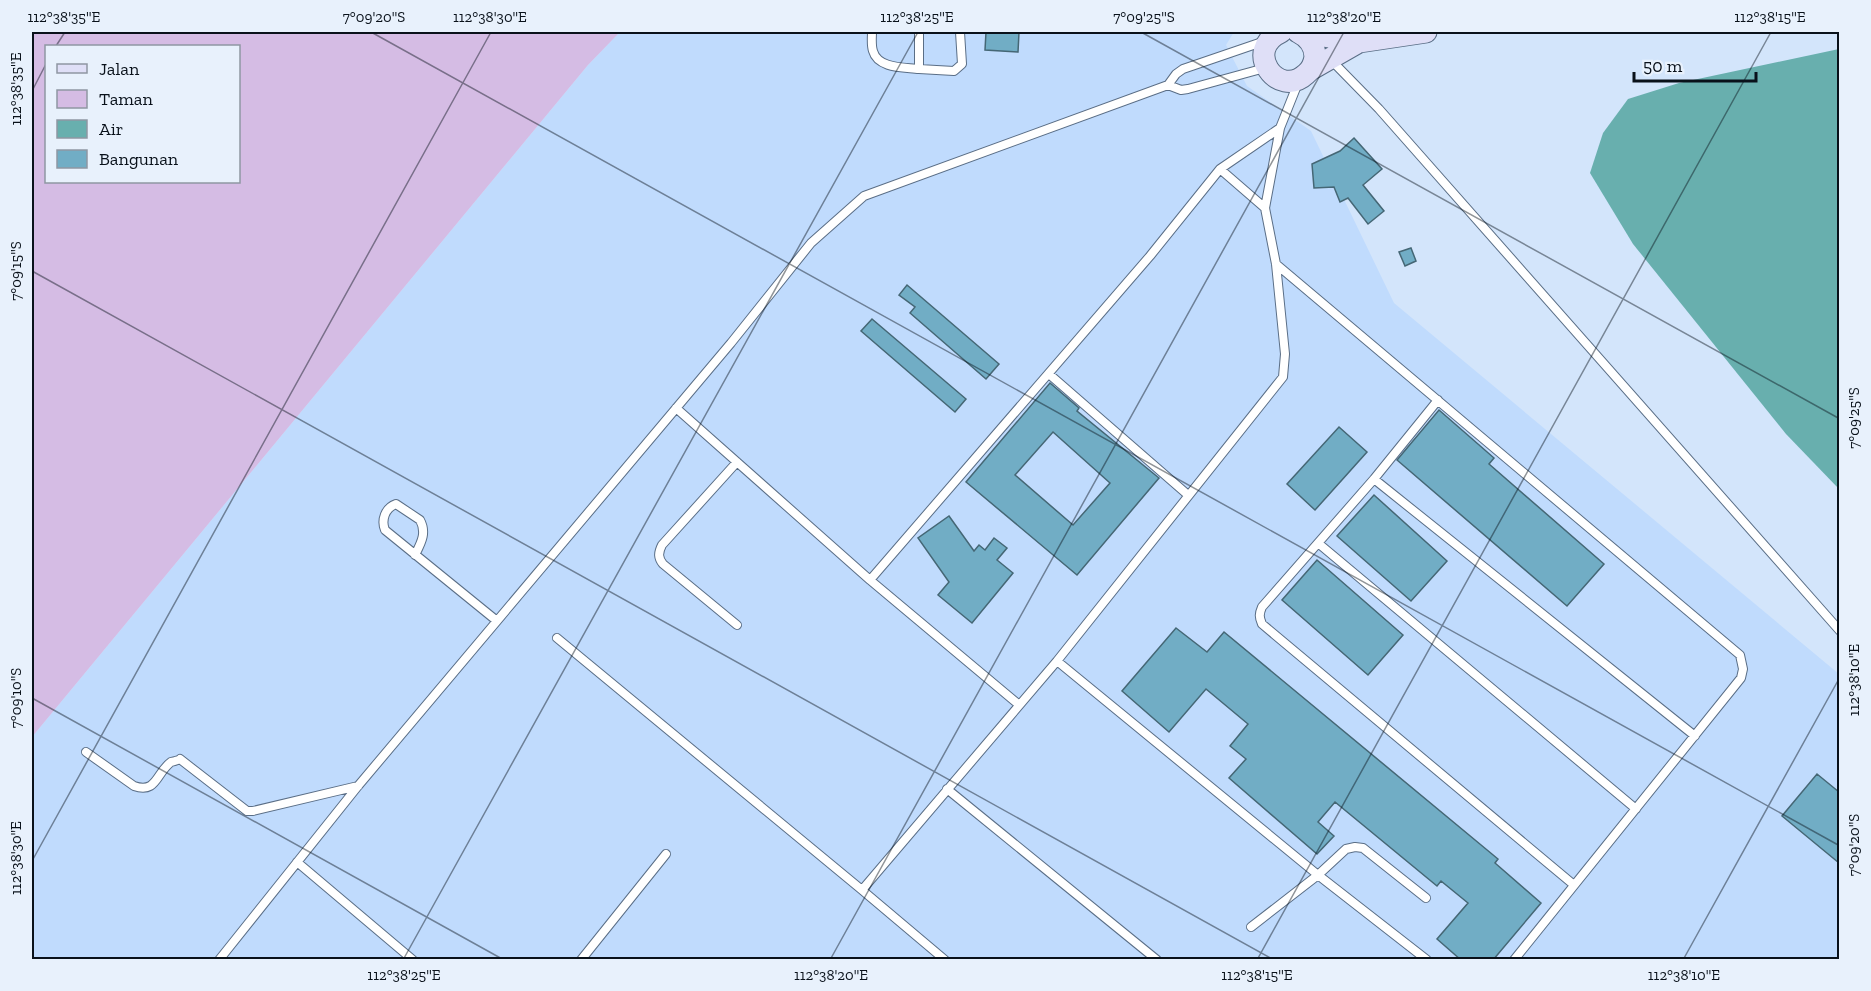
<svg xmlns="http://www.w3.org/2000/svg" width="1871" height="991" font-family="'Zilla Slab',serif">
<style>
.built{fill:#c0dbfd}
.green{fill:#d5bce4;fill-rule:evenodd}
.water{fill:#68afae}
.building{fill:#71adc5;stroke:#456775;stroke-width:1.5;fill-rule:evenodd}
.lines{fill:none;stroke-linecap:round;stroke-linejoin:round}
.lane-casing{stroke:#5a6e86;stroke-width:10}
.secondary-casing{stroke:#5a6e86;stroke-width:23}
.lane{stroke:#fff;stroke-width:8}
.secondary{stroke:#dfdff7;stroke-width:21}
.ticks{fill:none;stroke:#09111a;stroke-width:1.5;stroke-opacity:0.45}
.neatline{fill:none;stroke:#09111a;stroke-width:2}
.ticks-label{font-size:15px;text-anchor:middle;fill:#09111a}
</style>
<rect width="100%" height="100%" fill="#d3e5fb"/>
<path class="built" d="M620,32H1234L1226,45L1247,86L1311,131L1394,303L1839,674V959L32,960V737L588,65Z"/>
<path class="green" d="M32,32H620L588,65L32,737ZM46,46H238V182H46Z"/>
<path class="water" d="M1839,49H1840L1839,489L1786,434L1633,244L1590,173L1603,133L1628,99L1679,83Z"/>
<path class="building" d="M986,32H1019L1018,52L985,50Z
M1354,138L1382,169L1363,185L1384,211L1368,224L1348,198L1340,202L1334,187L1314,188L1312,164L1340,151Z
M1411,248L1416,261L1405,266L1399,252Z
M907,285L999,364L986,379L910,313L915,307L899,295Z
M872,319L966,399L955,412L861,331Z
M1050,383L1079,408L1077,411L1159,478L1077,575L966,482ZM1053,432L1110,483L1073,525L1015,475Z
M1439,410L1494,458L1489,464L1604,564L1567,606L1397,460Z
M1339,427L1367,452L1315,510L1287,484Z
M1374,495L1447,561L1411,601L1337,536Z
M949,516L974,551L979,545L985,550L994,538L1007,548L997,560L1013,573L972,623L938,595L949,582L918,538Z
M1317,560L1403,635L1368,675L1282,600Z
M1176,628L1207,652L1224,632L1498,859L1495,863L1541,903L1493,960H1461L1437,939L1468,903L1441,881L1437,886L1335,802L1318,822L1334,836L1317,854L1229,778L1246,759L1230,746L1248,724L1206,689L1169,732L1122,691Z
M1817,774L1839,792V863L1782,816Z"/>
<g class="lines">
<g class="lane-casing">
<path id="lane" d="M872,32C872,37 871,45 873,51C878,69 905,67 919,69V32
M1332,61L1379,109L1840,631
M919,69L954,71L962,64L960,32
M1168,85L1181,90L1188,89L1265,68
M1220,169L1265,208
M1276,264L1740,655L1743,669L1741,678L1514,960
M1049,374L1188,495
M1438,400L1374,479L1262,607C1259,614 1259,617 1262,624L1574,885
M676,408L870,580
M1374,479L1695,736
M1318,543L1636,809
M415,555C421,543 427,533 420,520L396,504C385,508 381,520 385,530L497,621
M737,625L663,564C658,558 658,553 662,545L737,462
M557,638L862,890
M1057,661L1318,875L1427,960
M1018,704L870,580L1150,256L1220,169L1280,128
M86,752L134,786C157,794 156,773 171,762C171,762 179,760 180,759L247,811H253L358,786
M947,789L1157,960
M297,862L413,960
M1251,927L1318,875L1346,849L1355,847L1363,848L1426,898
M219,960L358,786L731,343L811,243L864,196L1168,85L1176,74L1183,69L1265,41
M581,960L666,854
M945,960L862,890L1057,661L1283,377L1285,354L1276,264L1265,208L1280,128L1298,83"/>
</g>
<g class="secondary-casing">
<path id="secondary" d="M1281,32C1242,50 1278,100 1306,74C1311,70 1314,64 1315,57C1315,45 1308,37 1298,32
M1299,32L1359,42L1426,32
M1310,70L1359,42"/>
</g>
<use href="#lane" class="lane"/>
<use href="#secondary" class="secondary"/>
</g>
<path class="ticks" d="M371,32L1840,846M1141,32L1840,419M56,46L65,32M32,91L46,64M32,271L1274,960M32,698L504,960M32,861L491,32M403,960L918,32M830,960L1344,32M1257,960L1771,32M1683,960L1840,677"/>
<rect width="1871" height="991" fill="none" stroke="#e8f1fc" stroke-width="66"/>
<rect x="45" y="45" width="195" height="138" fill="#e8f1fc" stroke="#8f97a2" stroke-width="1.5"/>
<rect x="57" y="64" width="30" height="9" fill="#dfdff7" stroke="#8f97a2" stroke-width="1.5"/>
<text x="99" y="75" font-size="18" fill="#09111a">Jalan</text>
<rect x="57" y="90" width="30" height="18" fill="#d5bce4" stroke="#8f97a2" stroke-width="1.5"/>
<text x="99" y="105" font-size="18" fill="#09111a">Taman</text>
<rect x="57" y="120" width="30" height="18" fill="#68afae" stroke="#8f97a2" stroke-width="1.5"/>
<text x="99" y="135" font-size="18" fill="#09111a">Air</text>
<rect x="57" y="150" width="30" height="18" fill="#71adc5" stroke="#8f97a2" stroke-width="1.5"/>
<text x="99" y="165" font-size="18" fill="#09111a">Bangunan</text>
<path d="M1634 72v9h122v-9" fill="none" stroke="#09111a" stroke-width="3"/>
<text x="1643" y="72" font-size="18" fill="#09111a" stroke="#e8f1fc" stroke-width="4.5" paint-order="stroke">50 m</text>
<rect x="33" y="33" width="1805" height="925" class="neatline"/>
<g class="ticks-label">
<text x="64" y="22">112°38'35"E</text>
<text x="374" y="22">7°09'20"S</text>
<text x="490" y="22">112°38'30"E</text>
<text x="917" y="22">112°38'25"E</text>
<text x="1144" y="22">7°09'25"S</text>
<text x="1344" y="22">112°38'20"E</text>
<text x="1770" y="22">112°38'15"E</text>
<text transform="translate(16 89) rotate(-90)" y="5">112°38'35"E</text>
<text transform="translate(16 271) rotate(-90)" y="5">7°09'15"S</text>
<text transform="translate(1854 418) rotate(-90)" y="5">7°09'25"S</text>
<text transform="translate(1854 680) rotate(-90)" y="5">112°38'10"E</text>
<text transform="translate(16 698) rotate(-90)" y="5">7°09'10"S</text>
<text transform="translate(1854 845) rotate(-90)" y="5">7°09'20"S</text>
<text transform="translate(16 858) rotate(-90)" y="5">112°38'30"E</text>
<text x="404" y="980">112°38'25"E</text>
<text x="831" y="980">112°38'20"E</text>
<text x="1257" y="980">112°38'15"E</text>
<text x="1684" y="980">112°38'10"E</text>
</g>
</svg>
